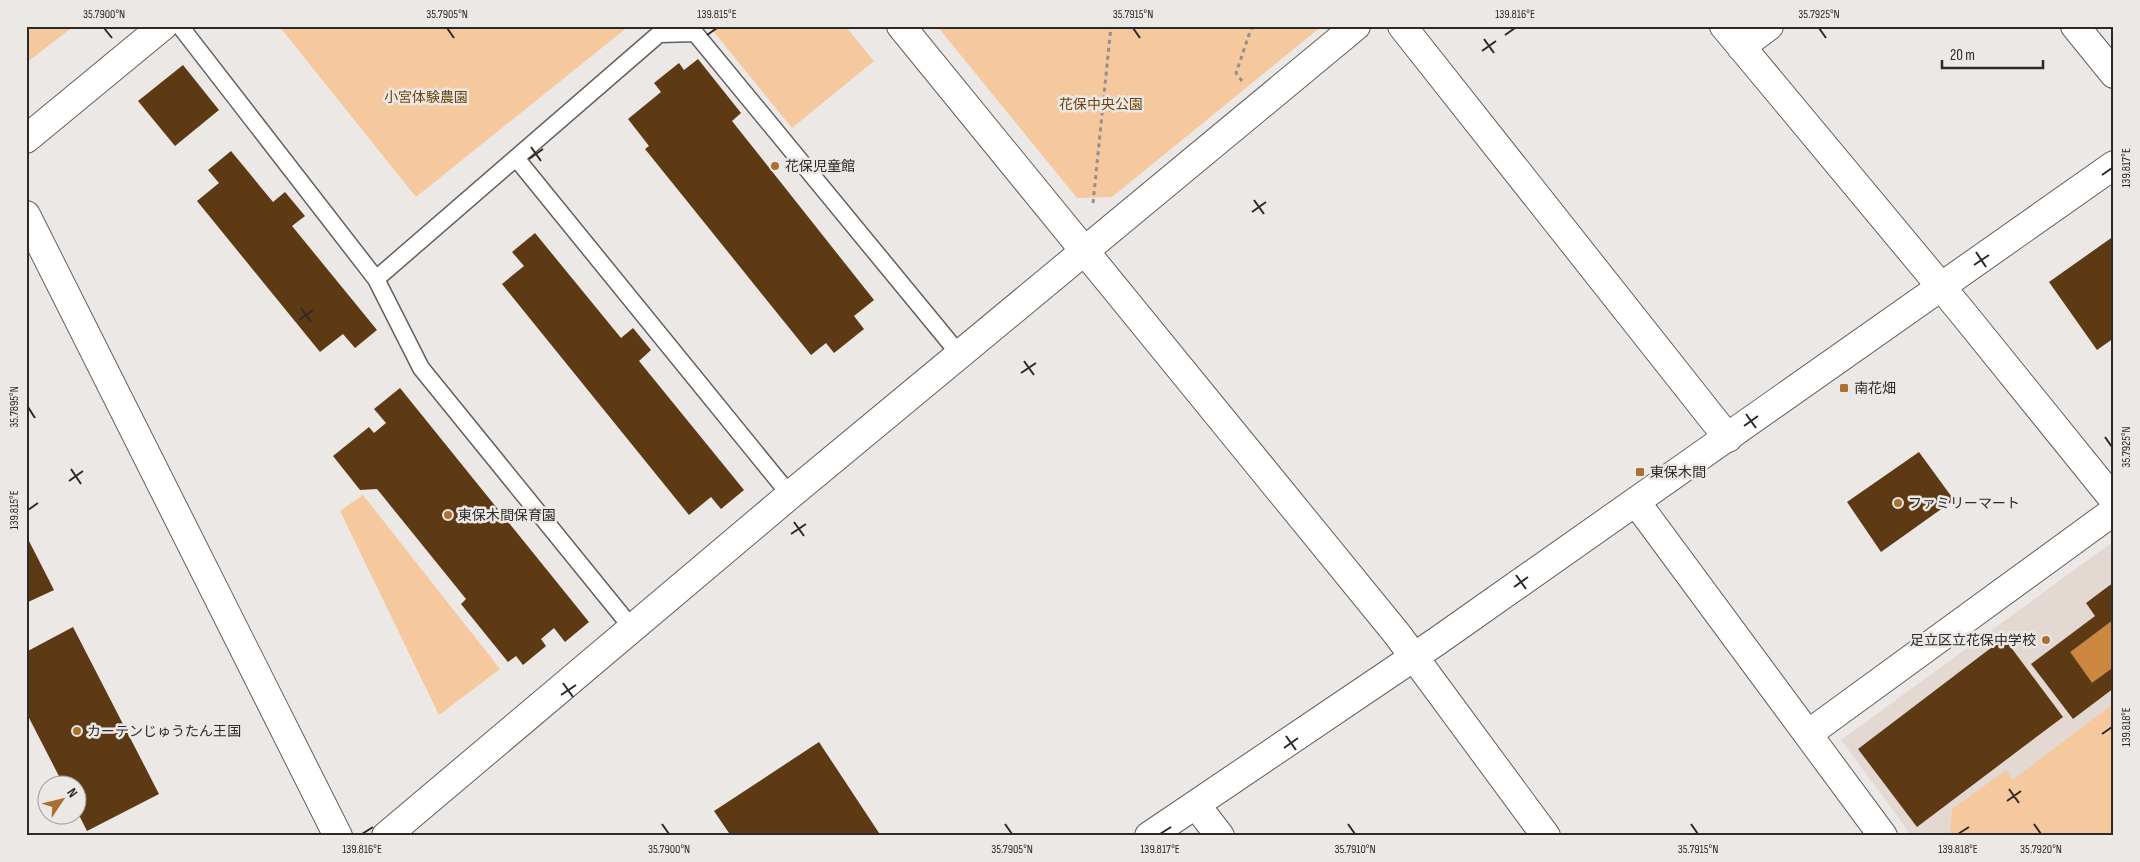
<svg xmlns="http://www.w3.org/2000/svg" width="2140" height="862" font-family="'Sofia Sans Condensed','Noto Sans JP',sans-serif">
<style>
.built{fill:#e3d9d2}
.green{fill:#f5c89e}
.water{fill:#cc8740;stroke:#9c6b39}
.building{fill:#5e3a14}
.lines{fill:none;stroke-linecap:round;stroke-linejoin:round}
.service-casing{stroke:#63605d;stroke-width:19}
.minor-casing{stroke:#63605d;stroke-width:30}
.tertiary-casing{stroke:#63605d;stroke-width:30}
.path{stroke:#93908e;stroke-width:3;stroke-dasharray:4 4;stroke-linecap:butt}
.service{stroke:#fff;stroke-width:16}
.minor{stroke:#fff;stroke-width:28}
.tertiary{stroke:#fff;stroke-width:28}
.ticks{fill:none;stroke:#2c2a29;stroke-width:2}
.poi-dot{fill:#ab6f31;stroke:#ece8e5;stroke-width:2}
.labels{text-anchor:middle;stroke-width:5;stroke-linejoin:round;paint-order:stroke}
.park-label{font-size:14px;fill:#70420b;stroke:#ece8e5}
.poi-label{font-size:14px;fill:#2c2a29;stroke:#ece8e5;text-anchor:start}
.neatline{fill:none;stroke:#2c2a29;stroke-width:2}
.ticks-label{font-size:12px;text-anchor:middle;fill:#2c2a29}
</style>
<rect width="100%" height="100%" fill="#ece8e5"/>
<path class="built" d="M2114,541V836H1912L1841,740Z"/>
<path class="green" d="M26,26H74L26,63Z
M279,26H629L416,197Z
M709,26H845L874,61L792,128Z
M937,26H1322L1112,197L1077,198Z
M363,495L500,669L439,715L340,511Z
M2114,703V836H1950L1952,809L2006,770L2013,780Z"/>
<path class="water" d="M2114,619V667L2092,683L2070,652Z"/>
<path class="building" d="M698,59L741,113L732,121L874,300L854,316L864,329L834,353L826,343L811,355L645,149L649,146L628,119L661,92L654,83L679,63L684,70Z
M183,65L219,110L175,146L138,101Z
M231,151L273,202L285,192L305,216L292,226L377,330L355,348L343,334L320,352L197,201L219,183L208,170Z
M535,233L621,338L633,328L651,350L639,361L744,490L721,509L711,497L689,515L502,284L524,266L512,252Z
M2114,236V338L2097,350L2049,282Z
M400,388L589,622L565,642L554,628L541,639L546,646L523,665L516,656L508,662L461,604L466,599L377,489L360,490L333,456L369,427L374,433L386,423L374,409Z
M1919,452L1954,500L1881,552L1847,502Z
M29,541L54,590L26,603V543Z
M2114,582V619L2070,652L2092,683L2114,667V688L2073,719L2031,664L2095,616L2086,603Z
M73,627L159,794L87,831L78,813V784H63L26,712V652Z
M2004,638L2063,717L1917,827L1858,749Z
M819,742L881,836H731L714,811Z"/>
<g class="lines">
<g class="service-casing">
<path id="service" d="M180,26L376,279L421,368L632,628
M516,158L790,495
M376,279L659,34L695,33L960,355"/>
</g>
<g class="minor-casing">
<path id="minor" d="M1402,26L1728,438
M1724,26L1962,312L2114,500
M1741,47L1769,26
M26,139L163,26
M26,215L338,836
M1636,502L1883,836
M1808,734L2114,511
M1196,805L1220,836
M386,836L790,495L1356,26"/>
</g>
<g class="tertiary-casing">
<path id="tertiary" d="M901,26L1397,634L1546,836
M2075,26L2114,74
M1149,836L1436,642L2114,165"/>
</g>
<path class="path" d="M1242,81L1236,73L1252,26
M1093,203L1111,26"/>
<use href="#service" class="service"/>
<use href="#minor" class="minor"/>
<use href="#tertiary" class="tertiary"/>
</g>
<path class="ticks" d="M104,28L112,38M447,28L454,38M1133,28L1140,38M1819,28L1826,38M707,35L717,28M1505,35L1515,28M1484,39L1494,53M1482,51L1496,41M531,147L541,161M529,159L543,149M2102,175L2112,168M1254,200L1264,214M1252,212L1266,202M1976,252L1986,267M1974,265L1989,255M301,308L311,322M299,320L313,310M1024,361L1034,375M1021,373L1036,363M28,407L35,418M1746,414L1756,428M1744,426L1758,416M2105,437L2112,447M71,469L81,484M69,481L83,471M28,510L38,503M794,522L804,536M791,534L806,524M1516,575L1526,589M1514,587L1528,577M563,683L573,697M561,695L576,685M2102,734L2112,727M1286,736L1296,750M1284,748L1298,738M2009,789L2019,803M2007,801L2021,791M662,824L669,834M1005,824L1012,834M1348,824L1355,834M1691,824L1698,834M2034,824L2041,834M362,834L373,827M1160,834L1171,827M1958,834L1969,827"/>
<g class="poi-dot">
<circle cx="775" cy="166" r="5"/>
<rect x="1839" y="383" width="10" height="10" rx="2.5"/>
<rect x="1635" y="467" width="10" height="10" rx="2.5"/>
<circle cx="1898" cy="503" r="5"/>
<circle cx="448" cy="515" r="5"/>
<circle cx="2046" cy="640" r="5"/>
<circle cx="77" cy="731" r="5"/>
</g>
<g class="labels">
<g class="park-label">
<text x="426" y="102">小宮体験農園</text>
<text x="1101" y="109">花保中央公園</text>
</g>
<g class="poi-label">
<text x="785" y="171">花保児童館</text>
<text x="1854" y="393">南花畑</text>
<text x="1650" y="477">東保木間</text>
<text x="1908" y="508">ファミリーマート</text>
<text x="458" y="520">東保木間保育園</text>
<text x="2036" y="645" text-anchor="end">足立区立花保中学校</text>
<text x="87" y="736">カーテンじゅうたん王国</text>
</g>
</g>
<rect width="2140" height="862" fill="none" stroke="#ece8e5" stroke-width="55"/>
<g transform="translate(62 800) rotate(55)"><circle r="24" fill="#ece8e5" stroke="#9f9c9a"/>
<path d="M0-4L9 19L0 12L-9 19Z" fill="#ab6f31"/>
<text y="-8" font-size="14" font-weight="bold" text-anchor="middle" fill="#2c2a29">N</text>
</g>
<path d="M1942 60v8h101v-8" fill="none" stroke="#2c2a29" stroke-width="2.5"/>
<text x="1950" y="60" font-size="15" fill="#2c2a29" stroke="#ece8e5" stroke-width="4" paint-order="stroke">20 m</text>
<rect x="28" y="28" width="2084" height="806" class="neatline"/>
<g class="ticks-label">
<text x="104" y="18">35.7900°N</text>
<text x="447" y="18">35.7905°N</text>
<text x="717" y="18">139.815°E</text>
<text x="1133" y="18">35.7915°N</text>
<text x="1515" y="18">139.816°E</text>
<text x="1819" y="18">35.7925°N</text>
<text transform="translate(2126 168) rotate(-90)" y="4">139.817°E</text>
<text transform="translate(14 407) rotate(-90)" y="4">35.7895°N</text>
<text transform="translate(2126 447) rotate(-90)" y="4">35.7925°N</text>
<text transform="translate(14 510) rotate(-90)" y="4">139.815°E</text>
<text transform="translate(2126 727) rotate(-90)" y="4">139.818°E</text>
<text x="362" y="853">139.816°E</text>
<text x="669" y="853">35.7900°N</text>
<text x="1012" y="853">35.7905°N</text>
<text x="1160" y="853">139.817°E</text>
<text x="1355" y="853">35.7910°N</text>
<text x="1698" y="853">35.7915°N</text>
<text x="1958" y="853">139.818°E</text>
<text x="2041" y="853">35.7920°N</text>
</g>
</svg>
